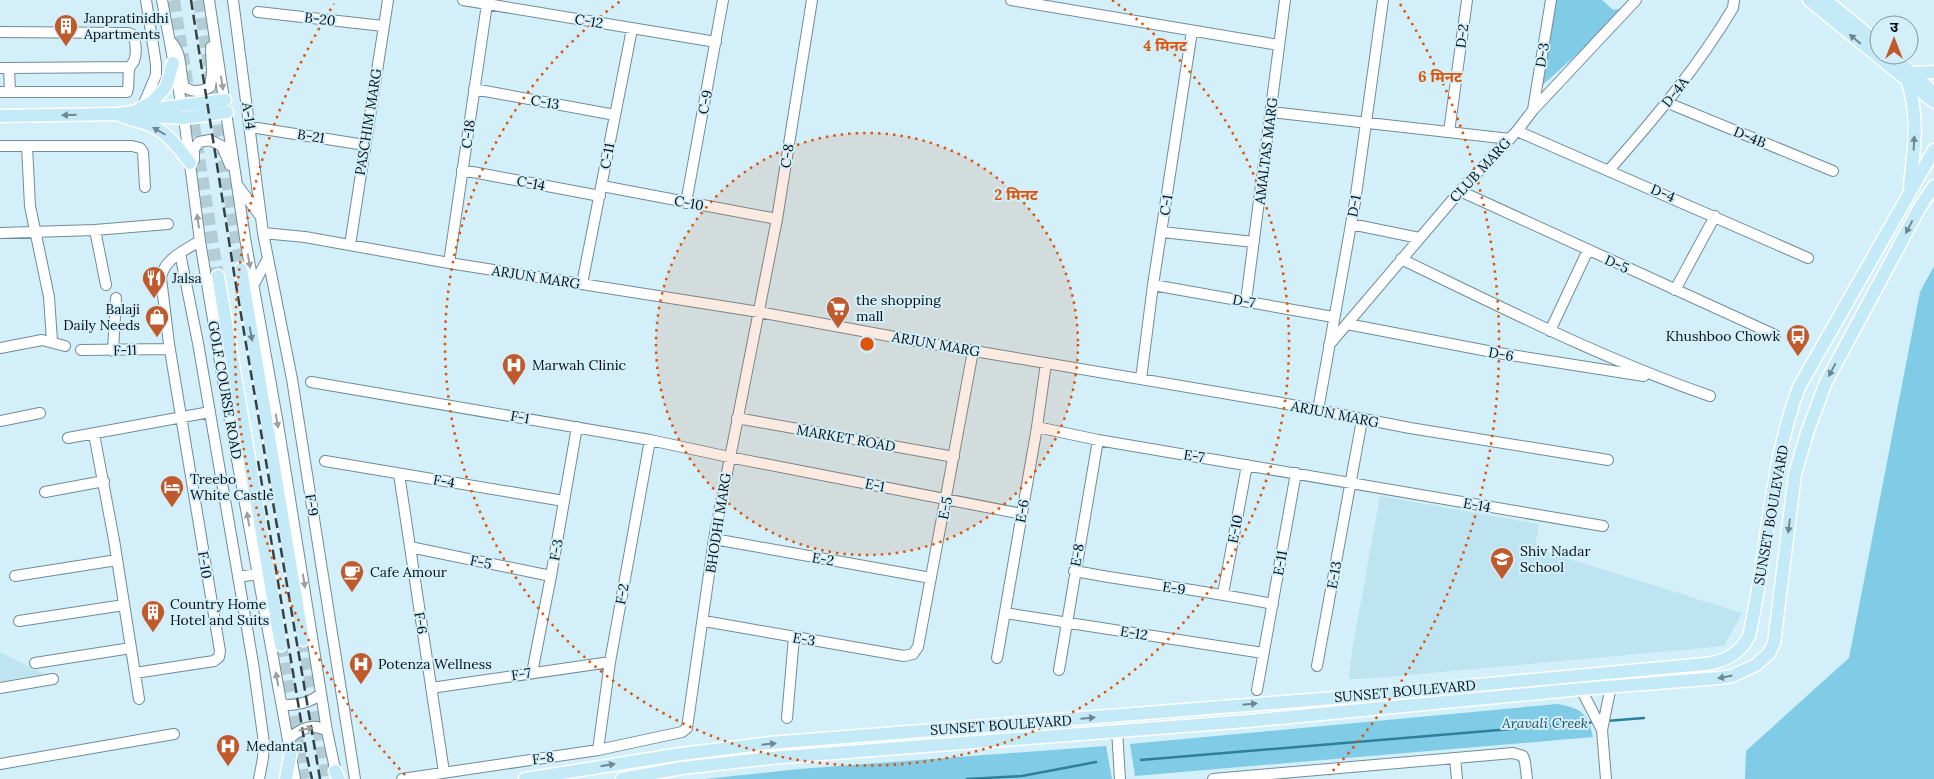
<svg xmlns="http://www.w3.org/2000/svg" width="1934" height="779" font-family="Lora,'Noto Sans Devanagari',serif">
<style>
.built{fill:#bee4f1}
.green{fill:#80cbe6}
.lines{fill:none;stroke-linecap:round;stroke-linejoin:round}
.stream{stroke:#2e809a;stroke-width:2.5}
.major-tunnel{stroke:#b3cdd7;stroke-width:12;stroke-dasharray:12 6;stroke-linecap:butt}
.minor-casing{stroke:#718c96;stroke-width:12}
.major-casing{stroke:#fff;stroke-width:15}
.minor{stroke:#fff;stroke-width:10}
.major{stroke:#c4eaf8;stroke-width:12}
.rail{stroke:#344147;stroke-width:2.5;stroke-dasharray:10 5;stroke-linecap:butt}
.oneway{fill:#6e8790}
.oneway2{fill:#9b9fa0}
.ring{fill:none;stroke:#dd550c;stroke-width:2.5;stroke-dasharray:2.5 5}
.labels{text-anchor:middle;stroke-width:4;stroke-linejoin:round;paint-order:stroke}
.poi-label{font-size:14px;fill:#050e12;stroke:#d2effa;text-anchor:start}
.street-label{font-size:14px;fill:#050e12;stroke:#d2effa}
.park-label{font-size:14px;font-style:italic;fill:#245262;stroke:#d2effa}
.centre{fill:#dd550c;stroke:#d2effa;stroke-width:2.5}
.ring-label{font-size:15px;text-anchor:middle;font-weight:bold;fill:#dd550c;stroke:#d2effa;stroke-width:4;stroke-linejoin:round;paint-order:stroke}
</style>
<rect width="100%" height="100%" fill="#d2effa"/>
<path class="built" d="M1380,496L1539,524L1535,548L1742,613L1724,646L1376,678L1349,679L1351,658Z
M0,652L44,674L0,682Z"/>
<path class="green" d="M1555,0H1602L1613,10L1631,6L1537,90Z
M1934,266V779H1745L1746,751L1849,658L1920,292Z
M1557,704C1580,708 1588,712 1593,737L1135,776L1130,744Z
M1106,746L1112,779H705L799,769Z"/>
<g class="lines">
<path class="stream" d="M1606,721L1644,718
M1141,760L1596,722
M967,779L1022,776L1096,762"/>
<path class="major-tunnel" d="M174,0L218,276
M199,0L241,269
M303,640L327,779
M281,645L304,779"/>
<g class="minor-casing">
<path id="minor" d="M162,0L184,118L200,241L228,410L295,779
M209,0L245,238L278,424L327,731L337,778
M233,0L263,233L292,379L355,779
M463,0L716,42
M1011,0L1279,45
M258,12L383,26
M0,32L129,33L133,35C136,42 137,54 134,61C133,63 131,65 130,67C127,75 130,84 127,92H0
M171,42C183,54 179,71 184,86C191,93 202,92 210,87L212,73L211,47
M0,68H9L10,92
M9,68L130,67
M474,89L615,115
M1668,103L1833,171
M142,108L156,75V64L146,0
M1533,110L1551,0
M1271,112L1510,139
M257,128L365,145
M1517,131L1808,258
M1449,132L1467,0
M0,146H132L140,148L143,152L145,187
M27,146L30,206L49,297L52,341
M194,160V149L199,142L210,140L222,146L230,165
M462,170L600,196
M1609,170C1655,118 1697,68 1733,8L1734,0
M238,186L261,217
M602,186L777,219
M1460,191L1775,335
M686,203L723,0
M1351,224L1419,238
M95,230L106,285
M1162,232L1254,242
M0,233L95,230L168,224
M263,233L305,237L449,263L759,312L933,344L1276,402L1410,428L1608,460
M350,245L388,0
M180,253L198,343L253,663L264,743L263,758L259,779
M1401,259C1503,308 1603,359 1710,396
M449,263L487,4
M582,284L632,29
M1153,285L1333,317
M253,286L268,258
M1675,290L1715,216
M1246,301L1285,0
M1347,324L1498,353L1644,376
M1550,331L1588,250
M1329,345L1460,191L1517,131L1533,110L1636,0
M0,348L42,340L65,346
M81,350L170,349
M113,351L116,298
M1141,379L1153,285L1192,31
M311,382L650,440L729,457L1022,514
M1318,410L1355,202L1383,0
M737,418L954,457
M0,421L40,413
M1037,427L1098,440L1603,526
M94,434L114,540L139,699
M68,438L210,412
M325,461L564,501
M399,474L444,772
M45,492L104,481
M714,539L931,578
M410,547L551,576
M1074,571C1141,583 1207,591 1273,604
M15,576L117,560
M238,577L258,574
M1223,594L1247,465
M1005,613L1263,653
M19,621L124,605
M704,621L904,656L913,654L918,647L973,351
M997,658L1037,427L1046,363
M35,663L131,648
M1317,666L1362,420
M1059,670L1098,440
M135,673L214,661L219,657L220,651L169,344L161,278C164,259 185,250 200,241
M532,673L551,576L577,427
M0,688L53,679
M431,688L610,662
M1581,689L1602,730
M1257,690L1296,473
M282,704C293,707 313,702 321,693
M787,718L794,637
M1117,730L1120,779
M288,740C299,729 312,722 327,731
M598,750L610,662L650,440
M1455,758L1457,779
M0,764L174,734
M402,779L598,750L682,732L687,728L714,539L777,219L812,0
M1213,779L1513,753L1523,756L1525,762L1527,779
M1606,779L1602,730L1611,686"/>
</g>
<g class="major-casing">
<path id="major" d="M1809,0L1934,102
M1826,0L1879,44
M1891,55L1934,93
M139,109L152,102L166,87L173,63
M120,115C129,120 140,121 150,125C168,133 179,148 190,163
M0,116L117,114L225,100
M152,116L184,118L227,112
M1910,186C1914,148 1919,119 1908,82L1913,73L1934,72
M241,269L303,640
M218,276L281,645
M335,771L339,779
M286,779L291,751
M525,779L681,754L770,743L1347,697L1705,664C1724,662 1740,654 1749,636C1768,554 1769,466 1799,387L1934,150
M622,779L682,768L771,758L1248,721L1581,689L1719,678L1732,676L1756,665L1769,653L1774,643L1795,474L1807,433L1826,382L1920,207L1934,186"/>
</g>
<use href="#minor" class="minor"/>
<use href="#major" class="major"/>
<path class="rail" d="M191,0L235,279L320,779
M258,461L307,757L312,779"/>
</g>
<defs><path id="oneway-solid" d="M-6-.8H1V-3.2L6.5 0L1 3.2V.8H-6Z" transform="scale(1.25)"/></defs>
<g class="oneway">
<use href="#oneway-solid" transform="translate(1855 39) rotate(-140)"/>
<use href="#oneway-solid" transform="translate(69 115) rotate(179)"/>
<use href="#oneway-solid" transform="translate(159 131) rotate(-150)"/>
<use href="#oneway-solid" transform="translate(1914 143) rotate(-87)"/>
<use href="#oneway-solid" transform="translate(1909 227) rotate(118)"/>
<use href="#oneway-solid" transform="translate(251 334) rotate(80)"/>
<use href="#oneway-solid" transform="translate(1832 370) rotate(118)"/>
<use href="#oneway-solid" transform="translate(1789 526) rotate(97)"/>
<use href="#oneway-solid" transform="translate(1725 677) rotate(169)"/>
<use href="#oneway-solid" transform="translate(1250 704) rotate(-5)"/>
<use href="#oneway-solid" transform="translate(1088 718) rotate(-5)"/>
<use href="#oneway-solid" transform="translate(769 744) rotate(-6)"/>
<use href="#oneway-solid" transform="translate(608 765) rotate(-9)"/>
</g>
<g class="oneway2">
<use href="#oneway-solid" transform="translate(222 83) rotate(81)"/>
<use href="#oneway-solid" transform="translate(198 221) rotate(-98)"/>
<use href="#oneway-solid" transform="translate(249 261) rotate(80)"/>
<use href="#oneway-solid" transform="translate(277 421) rotate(80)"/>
<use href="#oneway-solid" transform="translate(248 519) rotate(-100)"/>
<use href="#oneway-solid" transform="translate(304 581) rotate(81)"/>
<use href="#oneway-solid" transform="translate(277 679) rotate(-100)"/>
<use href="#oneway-solid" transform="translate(306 729) rotate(-11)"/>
</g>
<circle cx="867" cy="344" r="211" fill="#dd550c" fill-opacity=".12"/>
<g class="ring">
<circle cx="867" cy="344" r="211"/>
<path d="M1112 0A422 422 0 1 1 622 0"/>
<path d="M405 775A632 632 0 0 1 334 4M1400 4A632 632 0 0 1 1329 775"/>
</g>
<defs>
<g id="building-pin" transform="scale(1.25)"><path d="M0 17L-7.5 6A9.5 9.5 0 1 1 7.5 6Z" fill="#c0592c" stroke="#d2effa"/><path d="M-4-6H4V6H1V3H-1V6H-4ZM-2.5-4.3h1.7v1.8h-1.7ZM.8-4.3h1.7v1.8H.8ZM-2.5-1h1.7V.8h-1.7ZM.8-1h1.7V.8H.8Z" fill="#fff"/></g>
<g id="restaurant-pin" transform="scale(1.25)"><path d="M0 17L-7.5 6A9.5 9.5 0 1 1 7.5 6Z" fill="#c0592c" stroke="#d2effa"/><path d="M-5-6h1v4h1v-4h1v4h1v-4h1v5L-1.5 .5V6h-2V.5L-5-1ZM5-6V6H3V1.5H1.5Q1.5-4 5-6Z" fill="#fff"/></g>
<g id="supermarket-pin" transform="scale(1.25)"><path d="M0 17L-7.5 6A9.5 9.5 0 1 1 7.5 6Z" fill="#c0592c" stroke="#d2effa"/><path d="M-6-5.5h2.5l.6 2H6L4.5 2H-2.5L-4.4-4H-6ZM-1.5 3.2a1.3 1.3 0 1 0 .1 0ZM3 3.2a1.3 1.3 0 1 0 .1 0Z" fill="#fff"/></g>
<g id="shop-pin" transform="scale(1.25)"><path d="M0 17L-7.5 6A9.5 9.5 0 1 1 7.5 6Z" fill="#c0592c" stroke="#d2effa"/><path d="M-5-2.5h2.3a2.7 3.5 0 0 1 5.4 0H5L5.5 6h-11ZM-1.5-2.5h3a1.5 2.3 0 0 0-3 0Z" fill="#fff"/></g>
<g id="bus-pin" transform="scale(1.25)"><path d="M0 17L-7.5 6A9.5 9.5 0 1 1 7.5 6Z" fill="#c0592c" stroke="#d2effa"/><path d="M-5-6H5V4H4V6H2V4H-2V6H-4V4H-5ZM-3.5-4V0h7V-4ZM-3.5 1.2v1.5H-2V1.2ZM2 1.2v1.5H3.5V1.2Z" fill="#fff"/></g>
<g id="hospital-pin" transform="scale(1.25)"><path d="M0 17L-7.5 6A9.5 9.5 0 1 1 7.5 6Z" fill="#c0592c" stroke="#d2effa"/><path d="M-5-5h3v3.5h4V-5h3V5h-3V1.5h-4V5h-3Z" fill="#fff"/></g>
<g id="hotel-pin" transform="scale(1.25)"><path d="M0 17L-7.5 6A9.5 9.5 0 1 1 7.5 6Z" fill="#c0592c" stroke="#d2effa"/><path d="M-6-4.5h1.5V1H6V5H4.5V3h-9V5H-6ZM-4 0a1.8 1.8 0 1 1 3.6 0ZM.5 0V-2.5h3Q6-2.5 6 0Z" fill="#fff"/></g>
<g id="school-pin" transform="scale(1.25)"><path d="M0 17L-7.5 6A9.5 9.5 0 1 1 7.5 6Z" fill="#c0592c" stroke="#d2effa"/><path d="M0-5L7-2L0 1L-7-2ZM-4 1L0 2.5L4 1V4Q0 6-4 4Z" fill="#fff"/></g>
<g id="cafe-pin" transform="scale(1.25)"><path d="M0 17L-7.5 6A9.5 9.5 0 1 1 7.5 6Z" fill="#c0592c" stroke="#d2effa"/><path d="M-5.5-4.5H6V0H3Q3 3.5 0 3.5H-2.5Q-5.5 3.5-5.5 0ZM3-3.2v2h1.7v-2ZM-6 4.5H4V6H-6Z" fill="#fff"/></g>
</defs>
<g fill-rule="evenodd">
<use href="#building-pin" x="66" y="26"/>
<use href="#restaurant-pin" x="154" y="278"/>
<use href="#supermarket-pin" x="838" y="308"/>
<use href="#shop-pin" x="157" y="317"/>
<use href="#bus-pin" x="1798" y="336"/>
<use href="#hospital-pin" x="514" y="365"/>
<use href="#hotel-pin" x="172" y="487"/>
<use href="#school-pin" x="1502" y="559"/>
<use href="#cafe-pin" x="352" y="572"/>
<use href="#building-pin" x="153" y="612"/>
<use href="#hospital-pin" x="361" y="664"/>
<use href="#hospital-pin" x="228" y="746"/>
</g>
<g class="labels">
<g class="poi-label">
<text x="84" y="23">Janpratinidhi<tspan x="84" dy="16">Apartments</tspan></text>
<text x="172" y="283">Jalsa</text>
<text x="856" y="305">the shopping<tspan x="856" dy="16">mall</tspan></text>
<text x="140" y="314" text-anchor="end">Balaji<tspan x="140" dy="16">Daily Needs</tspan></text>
<text x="1780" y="341" text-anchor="end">Khushboo Chowk</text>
<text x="532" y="370">Marwah Clinic</text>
<text x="190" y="484">Treebo<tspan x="190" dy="16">White Castle</tspan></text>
<text x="1520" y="556">Shiv Nadar<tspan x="1520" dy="16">School</tspan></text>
<text x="370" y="577">Cafe Amour</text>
<text x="170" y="609">Country Home<tspan x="170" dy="16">Hotel and Suits</tspan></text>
<text x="378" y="669">Potenza Wellness</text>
<text x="246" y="751">Medanta</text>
</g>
<g class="street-label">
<text transform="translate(320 19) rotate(7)" y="5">B-20</text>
<text transform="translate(589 21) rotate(10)" y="5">C-12</text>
<text transform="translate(1462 36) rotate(-82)" y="5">D-2</text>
<text transform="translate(1542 55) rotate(-81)" y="5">D-3</text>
<text transform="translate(1675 92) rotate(-52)" y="5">D-4A</text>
<text transform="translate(545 102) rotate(10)" y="5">C-13</text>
<text transform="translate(705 102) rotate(-79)" y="5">C-9</text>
<text transform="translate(249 116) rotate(82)" y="5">A-14</text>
<text transform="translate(368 122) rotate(-81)" y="5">PASCHIM MARG</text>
<text transform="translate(468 134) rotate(-82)" y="5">C-18</text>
<text transform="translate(311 136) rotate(9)" y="5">B-21</text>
<text transform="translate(1750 137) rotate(22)" y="5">D-4B</text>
<text transform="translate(1266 151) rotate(-83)" y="5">AMALTAS MARG</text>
<text transform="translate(607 156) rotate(-79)" y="5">C-11</text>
<text transform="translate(787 156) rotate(-81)" y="5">C-8</text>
<text transform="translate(1480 170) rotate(-47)" y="5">CLUB MARG</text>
<text transform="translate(531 183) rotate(11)" y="5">C-14</text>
<text transform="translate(1663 193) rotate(23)" y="5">D-4</text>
<text transform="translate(689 203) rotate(10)" y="5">C-10</text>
<text transform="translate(1166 205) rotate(-81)" y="5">C-1</text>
<text transform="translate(1354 206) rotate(-80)" y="5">D-1</text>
<text transform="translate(1617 264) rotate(24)" y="5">D-5</text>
<text transform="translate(536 277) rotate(9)" y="5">ARJUN MARG</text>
<text transform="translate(1244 301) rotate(10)" y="5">D-7</text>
<text transform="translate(936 344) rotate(10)" y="5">ARJUN MARG</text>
<text transform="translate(125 350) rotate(-2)" y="5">F-11</text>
<text transform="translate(1501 354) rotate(10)" y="5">D-6</text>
<text transform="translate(225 390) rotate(80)" y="5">GOLF COURSE ROAD</text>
<text transform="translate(1335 414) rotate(11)" y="5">ARJUN MARG</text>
<text transform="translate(520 417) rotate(10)" y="5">F-1</text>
<text transform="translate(846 438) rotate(10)" y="5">MARKET ROAD</text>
<text transform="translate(1194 456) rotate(9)" y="5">E-7</text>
<text transform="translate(444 481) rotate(9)" y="5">F-4</text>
<text transform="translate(875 485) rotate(11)" y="5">E-1</text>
<text transform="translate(312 505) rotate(81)" y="5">F-9</text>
<text transform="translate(1477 505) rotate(10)" y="5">E-14</text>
<text transform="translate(945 508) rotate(-79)" y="5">E-5</text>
<text transform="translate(1022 511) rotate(-80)" y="5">E-6</text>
<text transform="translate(1771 515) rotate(-80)" y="5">SUNSET BOULEVARD</text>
<text transform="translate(718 523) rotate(-81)" y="5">BHODHI MARG</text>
<text transform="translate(1235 529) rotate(-79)" y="5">E-10</text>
<text transform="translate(556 550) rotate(-80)" y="5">F-3</text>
<text transform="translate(1077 555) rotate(-80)" y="5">E-8</text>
<text transform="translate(823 559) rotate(10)" y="5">E-2</text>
<text transform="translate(481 562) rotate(11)" y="5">F-5</text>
<text transform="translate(1280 563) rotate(-80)" y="5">E-11</text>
<text transform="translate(205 565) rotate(81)" y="5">F-10</text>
<text transform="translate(1334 575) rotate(-80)" y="5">E-13</text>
<text transform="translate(1174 588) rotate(8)" y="5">E-9</text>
<text transform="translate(622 594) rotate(-80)" y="5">F-2</text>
<text transform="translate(421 623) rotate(81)" y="5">F-6</text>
<text transform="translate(1134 633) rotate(9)" y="5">E-12</text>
<text transform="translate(804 639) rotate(10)" y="5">E-3</text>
<text transform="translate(521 674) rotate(-9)" y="5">F-7</text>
<text transform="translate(1405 691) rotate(-5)" y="5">SUNSET BOULEVARD</text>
<text transform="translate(1001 725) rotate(-4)" y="5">SUNSET BOULEVARD</text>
<text transform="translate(543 758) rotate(-8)" y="5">F-8</text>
</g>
<g class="park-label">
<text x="1545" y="728">Aravali Creek</text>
</g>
</g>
<circle cx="867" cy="344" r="8" class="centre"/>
<g class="ring-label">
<text x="1165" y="51">4 मिनट</text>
<text x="1440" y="82">6 मिनट</text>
<text x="1016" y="200">2 मिनट</text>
</g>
<g transform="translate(1894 40)"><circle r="24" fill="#d2effa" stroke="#80959d"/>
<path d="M0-4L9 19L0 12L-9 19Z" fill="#c0592c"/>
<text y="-8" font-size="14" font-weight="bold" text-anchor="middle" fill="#050e12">उ</text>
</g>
</svg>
